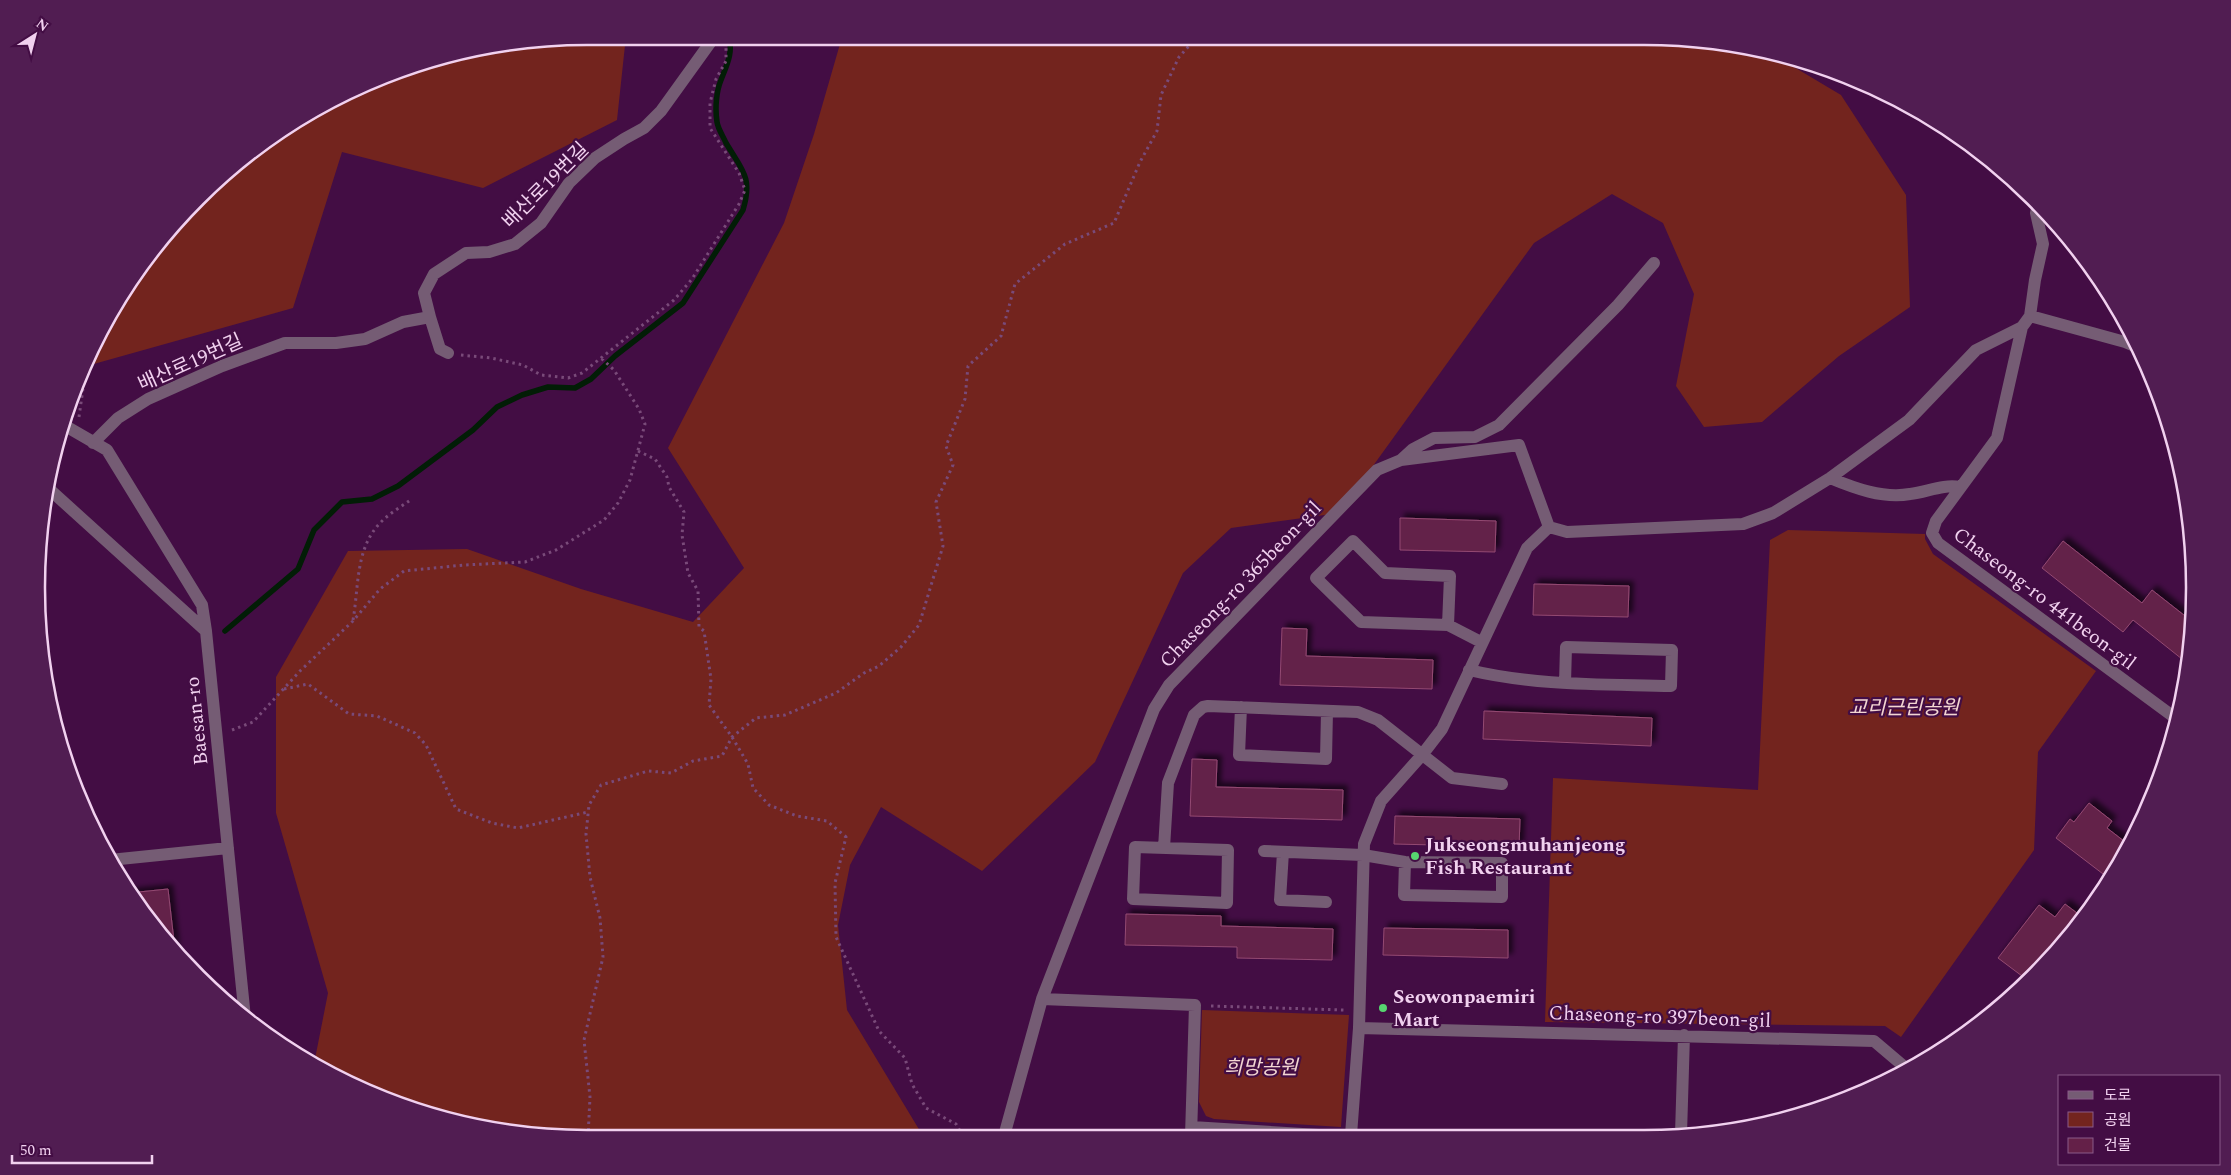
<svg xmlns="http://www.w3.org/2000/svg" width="2231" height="1175" font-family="Spectral,'Noto Sans KR',serif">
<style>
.green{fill:#73241e}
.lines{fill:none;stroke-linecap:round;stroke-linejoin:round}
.stream{stroke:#021d06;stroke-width:5.5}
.building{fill:#642048;stroke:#934a72;filter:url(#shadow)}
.path{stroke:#794a79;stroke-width:3;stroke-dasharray:2.5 4;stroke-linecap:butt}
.minor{stroke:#755c74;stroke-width:12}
.poi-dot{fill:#57d570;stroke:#430d44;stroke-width:2}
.labels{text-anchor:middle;stroke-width:4.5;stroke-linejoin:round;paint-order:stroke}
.street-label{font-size:20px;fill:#f1d1ef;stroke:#430d44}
.park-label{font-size:20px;font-style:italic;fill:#f3d6d2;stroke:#430d44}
.poi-label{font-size:20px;font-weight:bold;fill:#f1d1ef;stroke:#430d44;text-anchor:start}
.rim{fill:none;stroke:#f1d1ef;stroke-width:2.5}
</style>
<defs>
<filter id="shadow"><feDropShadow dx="4.5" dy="-4.5" stdDeviation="2.5" flood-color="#0009"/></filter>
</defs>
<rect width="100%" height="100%" fill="#430d44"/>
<path class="green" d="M587,36H626L617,120L483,188L342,152L293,308L83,367C99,339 112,307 130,280C212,161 337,78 479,47C511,40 554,40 587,36Z
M842,37H1679L1769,52L1841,95L1906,195L1910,307L1839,356L1762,422L1704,427L1676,386L1694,294L1663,223L1612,194L1534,243L1339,513L1231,528L1183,573L1095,762L982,871L881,807L850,865L838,925L847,1010L923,1136L552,1138L445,1120L343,1082L314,1064L328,993L276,813V677L348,551L467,549L581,589L693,622L744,568L668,448L784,223L814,134Z
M1788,530L1925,534V539L1933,554L2096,671L2038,752L2034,850L1901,1037L1885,1026L1545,1022L1553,778L1758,790L1770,540Z
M1202,1010L1349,1015L1341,1127L1214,1119L1206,1116L1199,1102Z"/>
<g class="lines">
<path class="stream" d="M225,631L298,569L314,530L342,502L372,499L398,486L473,430L497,407L522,395L548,387L575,388L591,379L615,356L683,303L743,210C753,177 742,170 726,143C723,136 718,129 717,122C715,109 716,92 721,80C727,64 733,54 729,36"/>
</g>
<path class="building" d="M1400,518L1496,521L1495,552L1400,550Z
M2063,541L2142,603L2152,590L2194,623L2187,663L2133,620L2123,632L2042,568Z
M1534,584L1629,586L1628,617L1533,615Z
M1282,628L1307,629L1306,656L1433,660L1432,689L1280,685Z
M1484,711L1652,718L1651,746L1483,739Z
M1192,759L1217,760L1216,787L1343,790L1342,820L1190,816Z
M2089,803L2112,821L2107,828L2129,845L2107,877L2056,838L2070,819L2074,822Z
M1395,816L1520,819L1519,847L1394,844Z
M168,889L175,950L129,893Z
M2065,904L2081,916L2058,951L2026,979L1998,958L2039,905L2055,917Z
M1126,914L1221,916V926L1333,929L1332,960L1237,958V947L1125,945Z
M1384,928L1508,930V958L1383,955Z"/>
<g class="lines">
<path class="path" d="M461,355L491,358L523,365L541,375L568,378L582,373L601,358L674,300L692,279L739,204L745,190L739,173L710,128V103L716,79L726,61V48
M79,417L87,360
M638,451L655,459L667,477L669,487L684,512L682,535L688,573L698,591L699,627L704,631L711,679L709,705L732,737L748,764L753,788L769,805L797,816L827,821L846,837L835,883L836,937L879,1031L905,1058L912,1084L926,1108L956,1124L963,1136
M353,620C359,587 355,548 381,522C390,513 402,506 412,499
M284,689L308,684L349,714L377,716L415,733L426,745L456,809L492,823L518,828L588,812
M232,730L253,722L300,671L353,621L380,589L404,571L464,565L525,562L556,550L604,520L618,503L630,480L645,424L639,409L614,370L601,358
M1211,1006L1344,1010
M588,1137L590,1097L584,1040L603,957L600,918L590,877L586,834L589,805L601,785L648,771L671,773L693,761L722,756L732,737L756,718L785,715L836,693L864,673L879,666L901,647L919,625L943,546L936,502L953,465L946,446L965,399L968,366L1001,336L1015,284L1065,244L1114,223L1140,162L1157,131L1161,95L1179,57L1197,37"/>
<path class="minor" d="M2030,316L2035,280L2043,244L2036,213L2038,205
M430,317L440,349L448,353
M2022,327L1997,438L1936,521L1932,533L1938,543L2178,720
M62,424L107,450L202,605L206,631
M93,443L118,418L148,399L222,366L285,343H336L365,339L403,322L430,317L424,293L434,274L466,253L489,252L515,244L541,223L569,183L595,158L624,139L644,128L661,111L715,36
M1401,460L1413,449L1434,438L1475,437L1499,425L1618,305L1654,263
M1830,478C1854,488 1883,499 1910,494C1927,492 1943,484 1960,487
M48,488L206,631L245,1018
M1549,527L1567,532L1743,524L1773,513L1830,478L1909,420L1976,350L2022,327L2030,316L2125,342L2137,347
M1448,625L1450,576L1385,573L1353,541L1316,578L1361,622L1448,625L1481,642
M1469,670C1536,686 1603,684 1671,686L1672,650L1566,647L1565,683
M1241,707L1239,755L1326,759L1327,711
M1135,847L1228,850L1227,903L1133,899Z
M1164,848L1168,783L1194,715L1203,707L1208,706L1358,712L1378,720L1452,778L1502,784
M1264,851L1363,855L1405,862L1502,863V897L1404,895L1405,862
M1283,852L1280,900L1326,902
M110,860L228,848
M1042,999L1195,1005L1191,1136
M1359,1028L1874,1041L1907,1069
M1192,1127L1319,1135
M1681,1134L1684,1035
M1351,1135L1359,1028L1364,844L1381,801L1422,755L1442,729L1527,548L1549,527
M1004,1136L1042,999L1154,709L1169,685L1377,470L1401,460L1519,445L1549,527"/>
</g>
<g class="poi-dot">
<circle cx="1415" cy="856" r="5"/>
<circle cx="1383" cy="1008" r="5"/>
</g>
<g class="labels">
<g class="street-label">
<text transform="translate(545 185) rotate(-45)" y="7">배산로19번길</text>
<text transform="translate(190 362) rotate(-24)" y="7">배산로19번길</text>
<text transform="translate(1240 584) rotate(-46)" y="7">Chaseong-ro 365beon-gil</text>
<text transform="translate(2045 598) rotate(37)" y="7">Chaseong-ro 441beon-gil</text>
<text transform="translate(196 721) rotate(-96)" y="7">Baesan-ro</text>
<text transform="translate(1660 1016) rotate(2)" y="7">Chaseong-ro 397beon-gil</text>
</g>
<g class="park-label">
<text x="1904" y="714">교리근린공원</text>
<text x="1261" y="1074">희망공원</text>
</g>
<g class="poi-label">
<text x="1425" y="851">Jukseongmuhanjeong<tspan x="1425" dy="23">Fish Restaurant</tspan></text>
<text x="1393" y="1003">Seowonpaemiri<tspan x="1393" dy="23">Mart</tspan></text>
</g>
</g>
<path d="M0 0H2231V1175H0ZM587 45H1644A542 542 0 0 1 2186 587V588A542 542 0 0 1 1644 1130H587A542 542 0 0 1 45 588V587A542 542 0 0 1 587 45Z" fill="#511d52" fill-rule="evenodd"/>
<path class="rim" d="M587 45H1644A542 542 0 0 1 2186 587V588A542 542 0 0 1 1644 1130H587A542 542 0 0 1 45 588V587A542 542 0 0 1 587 45Z"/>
<rect x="2058" y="1075" width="162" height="90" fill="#430d44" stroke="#895b88"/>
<rect x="2068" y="1091" width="25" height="8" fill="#755c74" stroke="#895b88"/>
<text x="2104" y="1100" font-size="15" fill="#f1d1ef">도로</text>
<rect x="2068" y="1112" width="25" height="15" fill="#73241e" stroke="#895b88"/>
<text x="2104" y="1125" font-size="15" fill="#f1d1ef">공원</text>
<rect x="2068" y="1138" width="25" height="15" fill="#642048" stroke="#895b88"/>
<text x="2104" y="1150" font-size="15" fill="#f1d1ef">건물</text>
<g transform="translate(35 35) rotate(36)" stroke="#430d44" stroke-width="4" paint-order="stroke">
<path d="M0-4L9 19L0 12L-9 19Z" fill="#f1d1ef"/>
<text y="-8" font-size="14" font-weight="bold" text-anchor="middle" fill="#f1d1ef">N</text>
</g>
<path d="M12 1155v8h140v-8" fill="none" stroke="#f1d1ef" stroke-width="2.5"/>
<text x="20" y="1155" font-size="15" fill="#f1d1ef" stroke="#430d44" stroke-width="4" paint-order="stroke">50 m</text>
</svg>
